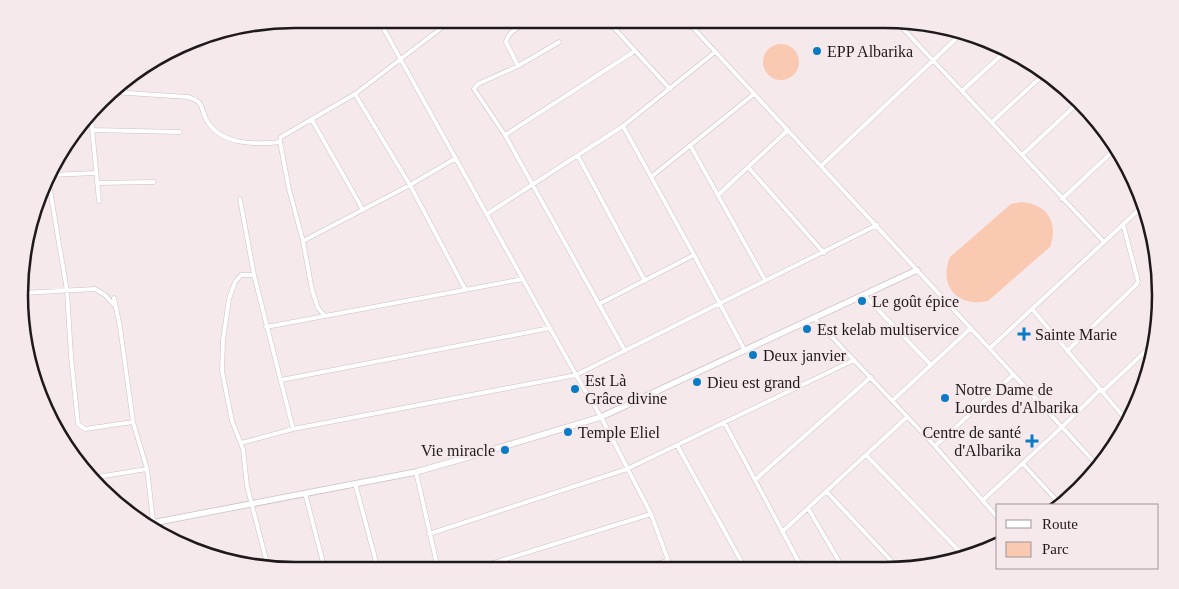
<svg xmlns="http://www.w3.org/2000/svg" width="1179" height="589" font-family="'Times New Roman',serif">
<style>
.green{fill:#f9c9b2}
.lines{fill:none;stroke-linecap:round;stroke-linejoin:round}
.street-casing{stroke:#ccc0c3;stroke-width:5}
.secondary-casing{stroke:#ccc0c3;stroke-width:7}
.street{stroke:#fff;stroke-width:4}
.secondary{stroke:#fff;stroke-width:5.5}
.poi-dot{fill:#0c7bc5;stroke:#f6e9ec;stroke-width:2}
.labels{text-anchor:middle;stroke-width:4.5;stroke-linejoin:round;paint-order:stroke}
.poi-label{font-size:16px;fill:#1e1a1b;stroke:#f6e9ec;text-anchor:start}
.rim{fill:none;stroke:#1e1a1b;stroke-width:2.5}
</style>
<rect width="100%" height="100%" fill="#f6e9ec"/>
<path class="green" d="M763 62a18 18 0 1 1 36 0a18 18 0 1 1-36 0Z
M1021,202C1047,204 1059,222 1050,247L988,301C958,308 938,286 950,257L1011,204Z"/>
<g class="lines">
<g class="street-casing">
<path id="street" d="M606,19L670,89
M685,19L1098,466
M894,19L1104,242
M381,24L576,375L601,417L651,514L668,560L674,569
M905,30L913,22
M559,42L518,66L478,84L474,89L505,135L625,351
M184,45H201
M518,66L506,42C508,31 523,25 532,19
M124,79L125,92
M962,91L1008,49
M112,92L188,97C204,102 200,106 206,119C219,145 256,145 280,142
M355,94L410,185L465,289
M91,117L99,201
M312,120L363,210
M992,122L1043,75
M93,130L180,132
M505,135L635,51
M690,145L765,280
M1022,155L1079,102
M578,156L645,281
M821,166L960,35
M748,167L824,253
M49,175L96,173
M651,177L754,94
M48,178L67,291L71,356L78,424L85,429L133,422
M97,183L154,182
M718,195L788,130
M240,199L254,275L293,429
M1062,199L1114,150
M487,214L623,126L715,52
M303,241L410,185L456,158
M694,255L745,351
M254,275H241L235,282L229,299L223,340L222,371L232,421L243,449L247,486L268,567
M22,293L95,289L105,295L114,305
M864,295L931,365
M114,298L120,327L133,422L147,469L154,529
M599,304L694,255L623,126
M1032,309L1128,422
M325,316L318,308L312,290L303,241L289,189L280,142L281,137L355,94L453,19
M814,318L935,446L998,518
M21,327L22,334
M266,327L523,279
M990,348L1145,204
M1067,351L1136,285L1138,281L1123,224
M281,380L550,328
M1103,391L1150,347
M892,401L971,328
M724,422L802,568
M241,443L293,429L576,375L877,225
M677,445L745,568
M935,446L1013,375
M866,455L964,556
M1023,464L1061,505
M416,472L438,569
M91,478L147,469
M755,480L871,377
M355,483L378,569
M827,492L898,568
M305,493L325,570
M983,500L1062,427L1101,389
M809,510L843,568
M782,532L907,417
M429,534L627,469L854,360
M474,569L651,514
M645,569L668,560"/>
</g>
<g class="secondary-casing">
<path id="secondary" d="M147,524L416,472L465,458L601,417L917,270"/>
</g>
<use href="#street" class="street"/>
<use href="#secondary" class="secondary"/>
</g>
<g class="poi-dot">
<circle cx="817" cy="51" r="5"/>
<circle cx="862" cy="301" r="5"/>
<circle cx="807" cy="329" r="5"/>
<path d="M1021.5 326.5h5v5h5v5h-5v5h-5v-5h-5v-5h5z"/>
<circle cx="753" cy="355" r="5"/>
<circle cx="697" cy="382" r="5"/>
<circle cx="575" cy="389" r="5"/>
<circle cx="945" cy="398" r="5"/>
<circle cx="568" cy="432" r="5"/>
<path d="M1029.5 433.5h5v5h5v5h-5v5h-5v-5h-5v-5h5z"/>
<circle cx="505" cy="450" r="5"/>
</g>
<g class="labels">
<g class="poi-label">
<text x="827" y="57">EPP Albarika</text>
<text x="872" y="307">Le goût épice</text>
<text x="817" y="335">Est kelab multiservice</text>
<text x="1035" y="340">Sainte Marie</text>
<text x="763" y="361">Deux janvier</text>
<text x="585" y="386">Est Là<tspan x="585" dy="18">Grâce divine</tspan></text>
<text x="707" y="388">Dieu est grand</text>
<text x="955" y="395">Notre Dame de<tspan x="955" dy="18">Lourdes d'Albarika</tspan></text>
<text x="578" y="438">Temple Eliel</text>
<text x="1021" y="438" text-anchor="end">Centre de santé<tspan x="1021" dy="18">d'Albarika</tspan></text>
<text x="495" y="456" text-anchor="end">Vie miracle</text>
</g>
</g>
<path d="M0 0H1179V589H0ZM295 28H885A267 267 0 0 1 1152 295V295A267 267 0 0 1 885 562H295A267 267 0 0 1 28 295V295A267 267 0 0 1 295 28Z" fill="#f6e9ec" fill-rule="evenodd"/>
<path class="rim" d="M295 28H885A267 267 0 0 1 1152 295V295A267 267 0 0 1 885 562H295A267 267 0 0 1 28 295V295A267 267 0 0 1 295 28Z"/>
<rect x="996" y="504" width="162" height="65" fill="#f6e9ec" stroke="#a09698"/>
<rect x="1006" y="520" width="25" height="8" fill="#ffffff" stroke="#a09698"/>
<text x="1042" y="529" font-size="15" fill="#1e1a1b">Route</text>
<rect x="1006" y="542" width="25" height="15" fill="#f9c9b2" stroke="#a09698"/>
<text x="1042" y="554" font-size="15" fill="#1e1a1b">Parc</text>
</svg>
